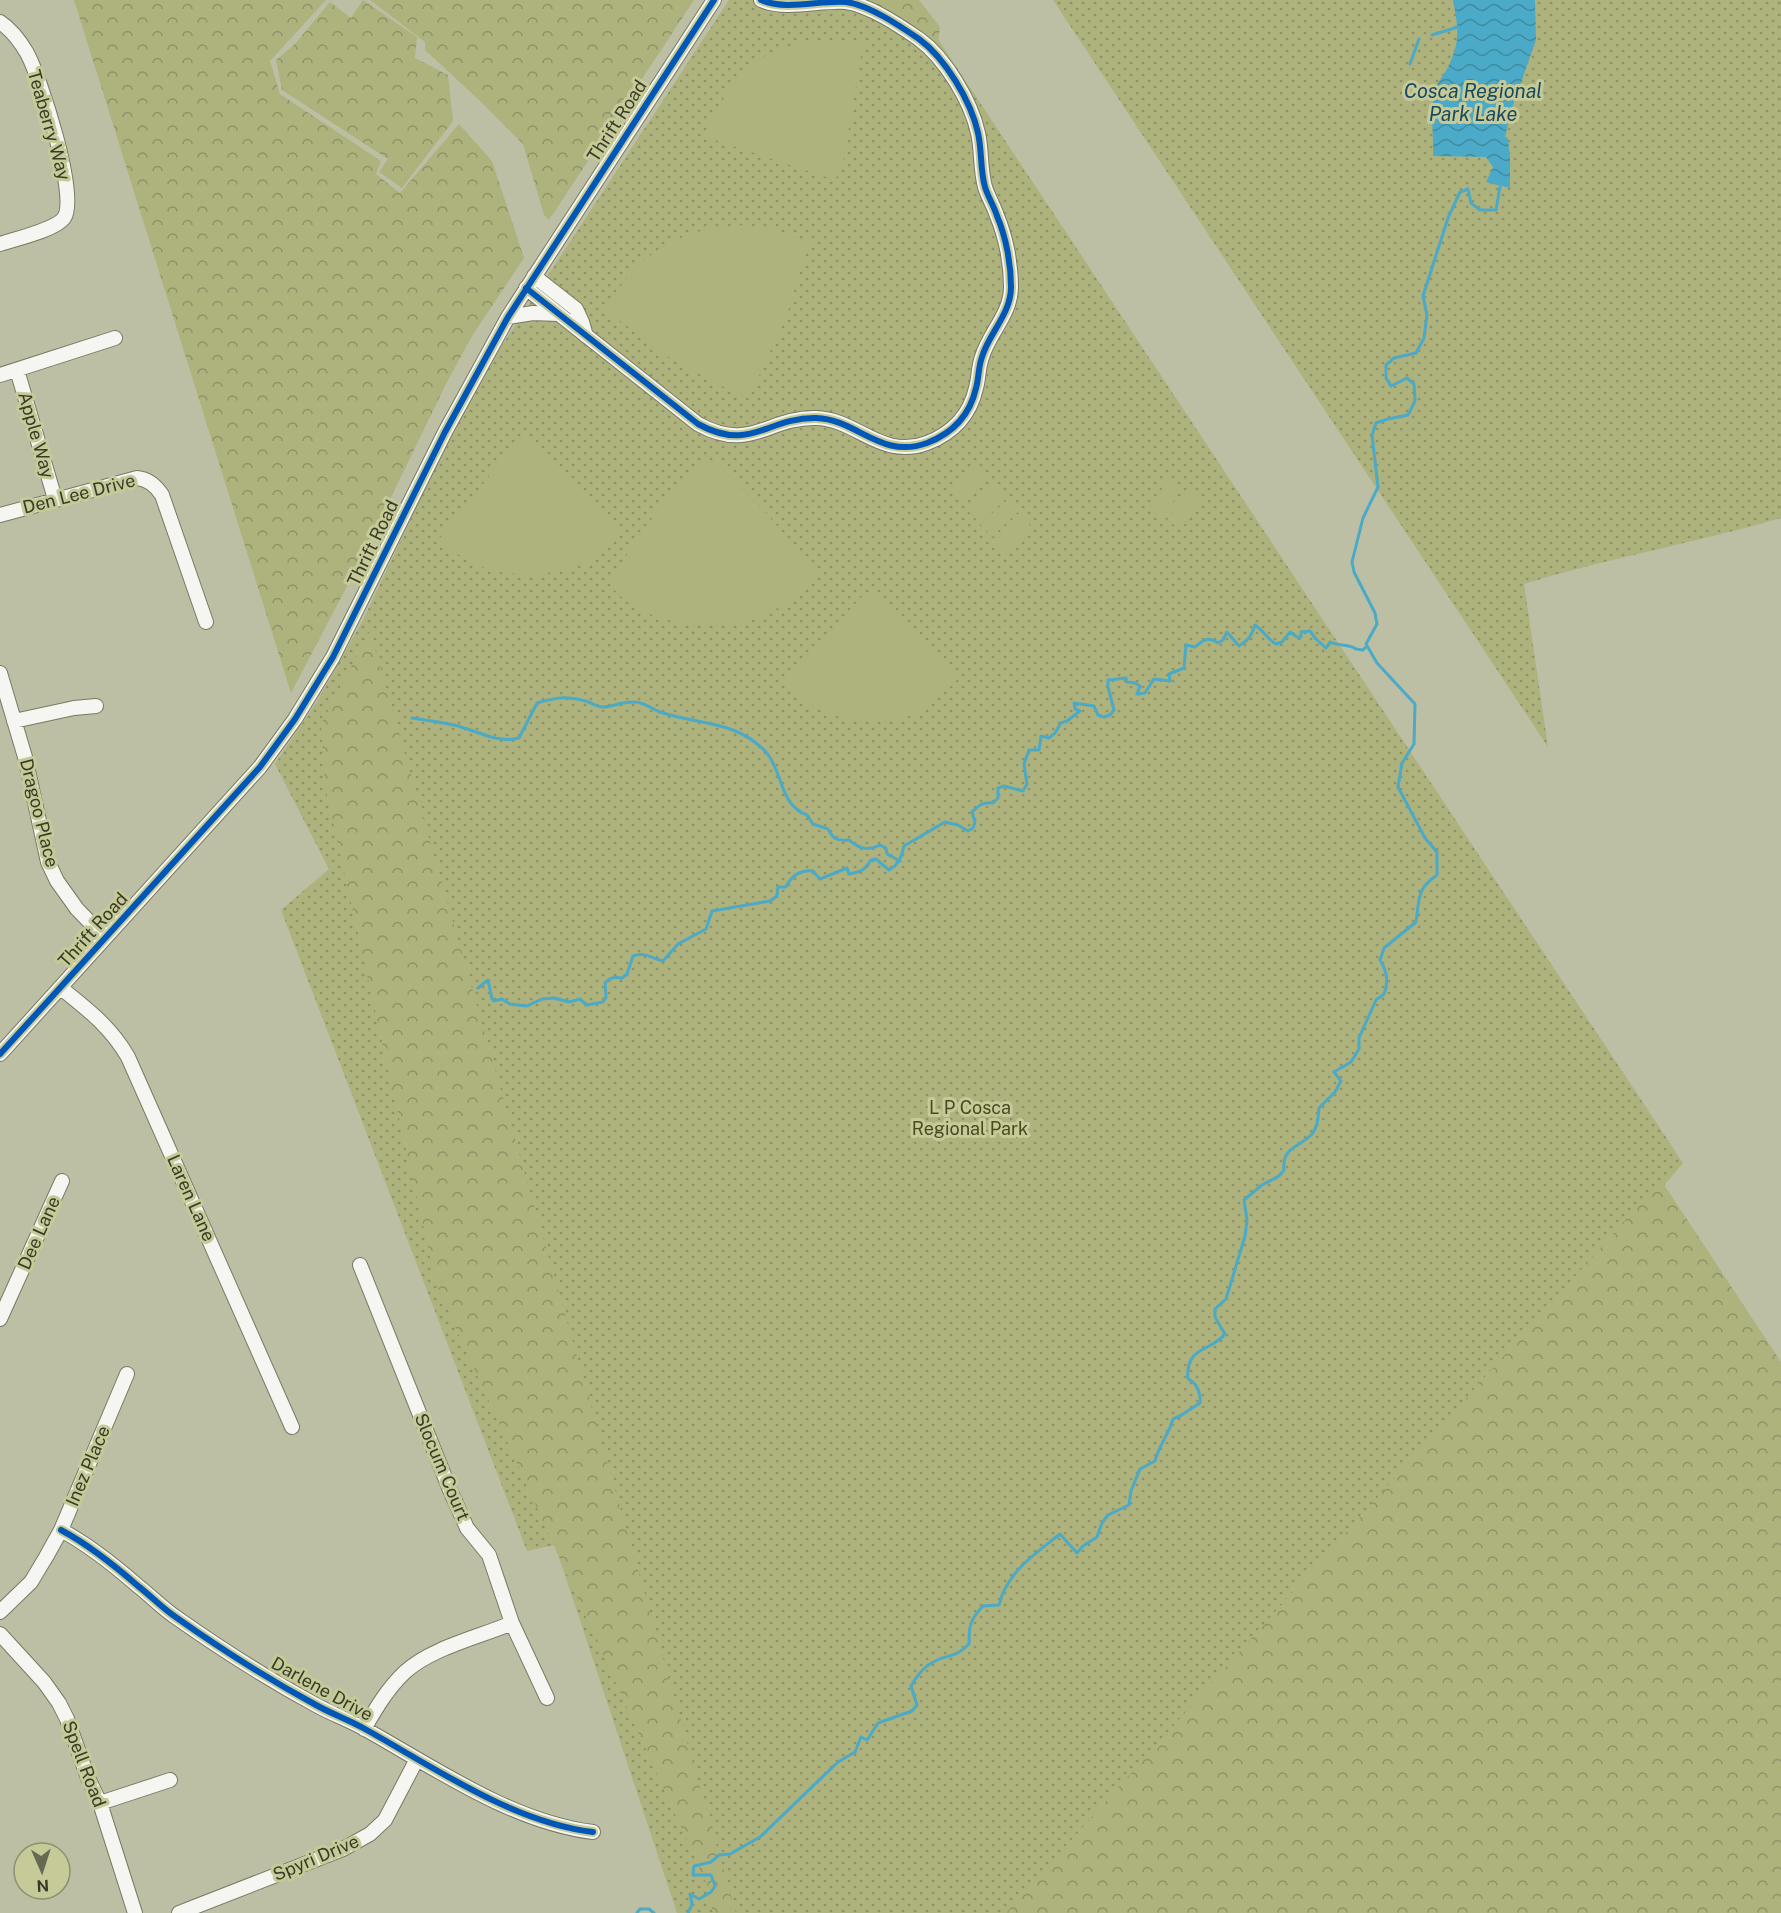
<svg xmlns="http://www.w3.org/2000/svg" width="1781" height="1913" font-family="'Public Sans',sans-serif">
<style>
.green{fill:url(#green-dots)}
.forest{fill:url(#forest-crowns)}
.pitch{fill:#aeb27d}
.water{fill:url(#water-waves)}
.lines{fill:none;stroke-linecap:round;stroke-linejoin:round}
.stream{stroke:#4aaac7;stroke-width:3}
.minor-casing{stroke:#787a65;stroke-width:16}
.minor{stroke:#f5f5f1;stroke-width:14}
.cycleway-casing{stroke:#c5ca98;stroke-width:10}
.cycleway{stroke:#0057b8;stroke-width:6}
.labels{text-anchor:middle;stroke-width:6;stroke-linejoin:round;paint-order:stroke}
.street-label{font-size:18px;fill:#393b27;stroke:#c5ca98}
.park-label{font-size:18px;fill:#484a1f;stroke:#c5ca98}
.water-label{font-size:20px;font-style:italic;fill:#184960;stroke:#c5ca98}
</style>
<defs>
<pattern id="green-dots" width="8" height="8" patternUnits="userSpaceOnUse" patternTransform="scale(1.5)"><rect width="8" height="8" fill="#aeb27d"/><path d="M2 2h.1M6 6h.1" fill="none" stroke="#8f9266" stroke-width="1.8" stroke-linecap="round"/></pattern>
<pattern id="forest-crowns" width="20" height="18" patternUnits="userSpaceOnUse" patternTransform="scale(1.5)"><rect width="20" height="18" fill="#aeb27d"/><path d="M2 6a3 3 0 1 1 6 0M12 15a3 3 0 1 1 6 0" fill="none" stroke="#8f9266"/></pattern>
<pattern id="water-waves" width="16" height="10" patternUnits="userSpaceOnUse" patternTransform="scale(1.5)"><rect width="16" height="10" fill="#4aaac7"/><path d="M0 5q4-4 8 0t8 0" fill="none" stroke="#3f8ca2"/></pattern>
</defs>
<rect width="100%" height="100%" fill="#bcbfa3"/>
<path class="green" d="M729,0H912L1683,1163L1045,1913H677L555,1545L527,1551L281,910L329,869L275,764L316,703L363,620L449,438L493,359Z
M1053,0H1781V518C1696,543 1608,558 1524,584L1548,747Z"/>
<path class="forest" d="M74,0H326L270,61L280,94L381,161L376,174L400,193L459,124L492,161L524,258L472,336L446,384L356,569L291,693Z
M363,0L417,37L415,58L448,75L453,121L402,188L379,172L388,159L282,90L276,60L295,44L330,2L351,18Z
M370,0H694L549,220L544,215L523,144L479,100L425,50V42Z
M865,0H919L940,27L937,49L913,29Z
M370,631L736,1913H713L706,1883L436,1284L325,786L321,724Z
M1661,1180L1781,1362V1913H1006Z"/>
<path class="pitch" d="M831,40L863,44L841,175L832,179L703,136C735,73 756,44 831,40Z
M743,225L769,229L809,242L787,315L752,391L739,395L674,361L604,309C642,252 673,230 743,225Z
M532,438L621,532C615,538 609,546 602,552C573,576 516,580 482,567C466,561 451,550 439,539L519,439Z
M715,461L767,514L817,572C800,594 774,615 747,621C708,630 651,624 620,596C616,592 612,587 608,582L655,514L701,462Z
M977,467L989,479L962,504L950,491Z
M1169,478L1183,487L1163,517L1149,508Z
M992,483L1004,496L977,520L965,508Z
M1188,490L1201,499L1181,530L1167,520Z
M1007,500L1018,512L992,537L980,524Z
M1022,516L1033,529L1007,553L995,541Z
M875,592L959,678C944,693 928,710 907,717C864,731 814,714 782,684L865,593Z"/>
<path class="water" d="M1453,0H1535L1536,40L1511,111L1505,137L1508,138L1510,159V188L1486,182L1493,167L1486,157L1433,156C1434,134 1429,109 1436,87C1439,80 1445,74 1448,67C1461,40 1458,28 1453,0Z"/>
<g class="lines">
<path class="stream" d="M1432,35L1458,27
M1410,64L1419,39
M412,718C426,720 440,722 454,725C476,730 497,744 519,738L537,703C558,697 564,696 586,701C591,703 598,707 603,707C612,707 623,701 635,702C644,702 652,709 660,712C698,725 736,720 766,752C783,771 779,805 807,815L813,824L828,829C834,840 837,841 849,840C860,849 867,851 880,845L886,848L887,854L900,861
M478,988L488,980L492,999L494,1001L502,999L510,1004L527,1006L542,999L554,998L569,1002L580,999L587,1005L603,1002L606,997L605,983C610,977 614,977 622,978L627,974L633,956C645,951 652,959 663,961L678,944L706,929L712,911L770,901L777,896L778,887H786C791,876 801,869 813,871L820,879L847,868L849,874C861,872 865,870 871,860L876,859L889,870C900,864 901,857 904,846L945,822L958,825L968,831L973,828L975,822L972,812C979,805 983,802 993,803L998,798V788L1004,786L1023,791L1027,784L1024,764L1029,750H1039L1041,736L1049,738L1055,733L1061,723L1067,721L1080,711L1075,709L1074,703L1094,706L1098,715L1104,717L1110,715L1114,710L1108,687V680L1126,678L1127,682L1135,683L1140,686L1137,694L1145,693L1154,679L1170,681L1169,674L1184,668L1186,645L1195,647C1204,640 1207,636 1218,643L1223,640L1227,632L1239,646C1248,641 1252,635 1255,625C1264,631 1267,639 1276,644L1282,642L1290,632L1297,637H1301V632L1310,631L1316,639L1326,648L1330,642C1338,646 1350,644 1356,649L1363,650L1367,646
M637,1913L640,1909H649L654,1913
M688,1913L692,1904L690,1894L699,1899L711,1892L715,1886L711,1875H693L694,1866L711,1862L719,1855L730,1854L760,1837L838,1762L855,1752L861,1737L867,1740L878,1723L912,1711L917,1705L911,1686C916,1677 924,1666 935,1661C949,1654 956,1658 969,1644C969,1625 970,1620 983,1606L999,1605C1007,1572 1035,1554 1060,1534L1077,1553L1083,1546L1097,1537L1102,1523L1108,1515L1129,1505L1131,1491L1140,1469L1155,1461C1159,1445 1169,1434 1173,1419L1180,1416L1200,1403C1201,1393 1197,1383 1188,1379C1185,1346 1211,1352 1225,1334L1215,1317V1309L1226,1299L1245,1236L1247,1220L1244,1200L1262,1185L1279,1176L1284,1170C1282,1147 1298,1148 1311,1135C1318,1128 1318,1117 1319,1108L1335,1092L1341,1081L1334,1072L1351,1062L1359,1049V1038L1376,1000L1384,994C1389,982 1387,971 1380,960L1384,948L1416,922C1420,897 1416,890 1437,875V852L1425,838L1398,787L1402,763L1414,744L1415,704L1377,663L1366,644L1377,624L1375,613L1354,572L1352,562L1363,518L1378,487L1372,435L1376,423L1388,419L1408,415L1415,401L1414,384L1407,378L1391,386L1386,378V365L1394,358L1416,353L1424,338L1427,315L1423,296L1448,218L1460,192L1468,189L1471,203L1480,210H1496L1500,187"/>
<g class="minor-casing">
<path id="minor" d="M0,22C12,30 20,41 27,53C40,77 79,197 64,218C55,230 15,239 0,244
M534,276L576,309L582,322L586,336
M526,288L698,424C751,453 767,417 816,418C857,419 881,460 927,443C953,433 970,415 976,388C979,378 978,368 982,357C989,333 1011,314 1011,287C1011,264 1006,237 997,216C994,206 988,197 985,187C980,169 982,150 978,133C971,101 945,58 919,39C900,26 869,5 846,2C819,0 787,11 761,0
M508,317L533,313L558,314
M17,370L55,499
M0,375L115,338
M0,515L137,478C149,479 156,486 162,495L206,622
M0,673L25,757L48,862L57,881L77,909L105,938
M14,721L74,708L96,706
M61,988C88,1010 110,1026 128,1057L292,1427
M0,1054L260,767L295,719L333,657L445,432L508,317L714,0
M360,1265L450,1490L467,1528L489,1555L512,1623L547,1698
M0,1319L62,1181
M61,1530C89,1545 114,1565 138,1586C151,1596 163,1609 177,1618C221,1649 268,1679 316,1705C332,1714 349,1720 365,1729C435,1768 512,1822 593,1832
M0,1612L31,1582L46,1557L61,1530L127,1374
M0,1634L44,1682L59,1703L67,1719L88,1778L100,1803L135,1913
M364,1729C376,1708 388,1688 405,1672C431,1648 479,1637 512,1623
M100,1803L170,1780
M179,1913L343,1849L370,1834L385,1820L417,1759"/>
</g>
<use href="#minor" class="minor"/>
<g class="cycleway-casing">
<path id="cycleway" d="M526,288L698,424C751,453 767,417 816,418C857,419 881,460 927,443C953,433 970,415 976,388C979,378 978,368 982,357C989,333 1011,314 1011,287C1011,264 1006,237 997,216C994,206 988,197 985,187C980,169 982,150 978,133C971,101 945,58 919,39C900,26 869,5 846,2C819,0 787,11 761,0
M0,1054L260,767L295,719L333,657L445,432L508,317L714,0
M61,1530C89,1545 114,1565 138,1586C151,1596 163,1609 177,1618C221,1649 268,1679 316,1705C332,1714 349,1720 365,1729C435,1768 512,1822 593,1832"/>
</g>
<use href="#cycleway" class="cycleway"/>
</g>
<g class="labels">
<g class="street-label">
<text transform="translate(617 121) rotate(-57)" y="6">Thrift Road</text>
<text transform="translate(49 125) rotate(74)" y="6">Teaberry Way</text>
<text transform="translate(36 435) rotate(74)" y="6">Apple Way</text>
<text transform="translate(79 494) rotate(-14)" y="6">Den Lee Drive</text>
<text transform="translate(373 543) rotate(-64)" y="6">Thrift Road</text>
<text transform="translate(39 813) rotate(76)" y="6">Dragoo Place</text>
<text transform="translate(93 930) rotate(-48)" y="6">Thrift Road</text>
<text transform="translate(191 1198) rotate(66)" y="6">Laren Lane</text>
<text transform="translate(39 1233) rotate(-66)" y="6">Dee Lane</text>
<text transform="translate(88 1466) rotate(-67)" y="6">Inez Place</text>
<text transform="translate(442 1467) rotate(67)" y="6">Slocum Court</text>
<text transform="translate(322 1689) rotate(29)" y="6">Darlene Drive</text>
<text transform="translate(84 1764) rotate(69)" y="6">Spell Road</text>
<text transform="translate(316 1858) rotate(-23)" y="6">Spyri Drive</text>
</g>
<g class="park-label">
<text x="970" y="1114">L P Cosca<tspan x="970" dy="21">Regional Park</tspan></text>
</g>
<g class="water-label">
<text x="1473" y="98">Cosca Regional<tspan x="1473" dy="23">Park Lake</tspan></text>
</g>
</g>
<g transform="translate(42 1871) rotate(177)"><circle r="28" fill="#c5ca98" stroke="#8d916b" stroke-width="1.5"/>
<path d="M0-4.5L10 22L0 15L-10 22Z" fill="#676952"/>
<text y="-9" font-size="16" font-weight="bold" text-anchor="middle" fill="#393b27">N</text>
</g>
</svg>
